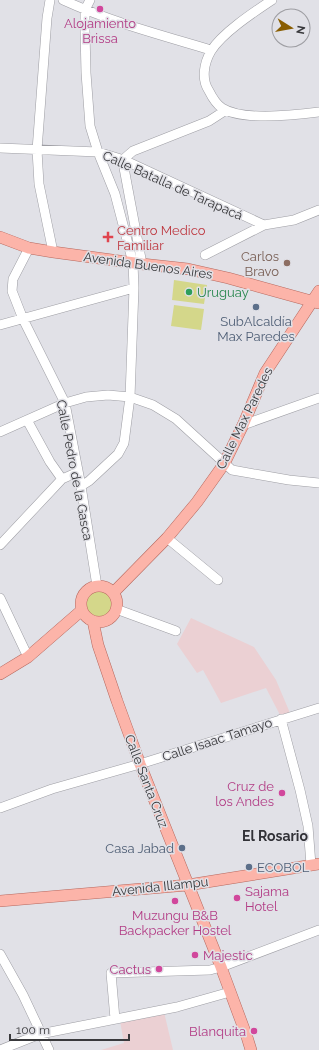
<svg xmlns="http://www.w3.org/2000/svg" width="319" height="1050" font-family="Raleway,sans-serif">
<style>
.education{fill:#ebd0d3}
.green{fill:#d4d78a}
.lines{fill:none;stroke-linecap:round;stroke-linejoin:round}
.minor-casing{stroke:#9e9ea4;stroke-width:10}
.major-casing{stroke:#b6685e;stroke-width:12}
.minor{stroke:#fff;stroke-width:9}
.major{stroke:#fcb4a9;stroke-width:11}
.hotel-dot{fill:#d1479c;stroke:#e1e1e7;stroke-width:1.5}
.health-dot{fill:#e0444e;stroke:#e1e1e7;stroke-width:1.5}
.education-dot{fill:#8d6e63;stroke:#e1e1e7;stroke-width:1.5}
.leisure-dot{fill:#2e9e5b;stroke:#e1e1e7;stroke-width:1.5}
.service-dot{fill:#5c6f8a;stroke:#e1e1e7;stroke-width:1.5}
.labels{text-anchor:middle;stroke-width:3;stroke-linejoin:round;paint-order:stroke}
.hotel-label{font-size:13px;fill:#b23c85;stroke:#e1e1e7;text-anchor:end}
.street-label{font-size:13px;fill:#39393c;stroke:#e1e1e7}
.health-label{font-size:13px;fill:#be3a42;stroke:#e1e1e7;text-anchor:start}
.education-label{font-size:13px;fill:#785e54;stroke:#e1e1e7;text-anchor:end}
.leisure-label{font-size:13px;fill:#27864d;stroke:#e1e1e7;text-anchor:start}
.service-label{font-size:13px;fill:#4e5e75;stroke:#e1e1e7}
.neighbourhood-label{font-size:14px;font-weight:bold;fill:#313137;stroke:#e1e1e7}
</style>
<rect width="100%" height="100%" fill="#e1e1e7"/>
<path class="education" d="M191,618L254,647L276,680L290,713L280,715L266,688L221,703L203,670L197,673L177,644Z
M164,1012L173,1050H101L124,1043L120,1021Z"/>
<path class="green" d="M174,280L207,285L204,304L172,300Z
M174,305L204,309L201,330L171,326Z
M85 604a14 14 0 1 1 28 0a14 14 0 1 1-28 0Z"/>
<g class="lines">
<g class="minor-casing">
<path id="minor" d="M50,0L47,18L37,150L39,184L53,252
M63,0C111,22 161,35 211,50
M272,0C254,12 222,33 211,51C204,63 201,79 209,91C212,97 216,104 222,108C242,121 296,115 319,112
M0,148L98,152L124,160L264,225L294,220L319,210
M124,160L126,157L133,151L209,121L226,110
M124,160V168L142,264
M29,248L13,279L12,291L23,319L65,403L81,486L97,586
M205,255L264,225
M0,325L134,288
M27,420L50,462L62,479
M243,425L319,398
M0,432L65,403L86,397L108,395L130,397L153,405L176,419L232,470L289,480L319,483
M81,486L89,481L118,454L124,443L130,397L134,288L133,263L115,194L98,152L90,126L86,73L85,31V10L90,0
M167,538L218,580
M0,545L62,479L78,472
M0,598L28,657
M116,609L176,631
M281,719L300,790L308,826L311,865
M0,808L52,789L140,764L319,708
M0,954L23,995L49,1050
M115,1019L111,973L210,970L221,967L319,930
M0,1050L40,1034L177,1007L230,992"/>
</g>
<g class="major-casing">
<path id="major" d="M0,237L29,248L53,252L142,264L188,269L228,278L318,303
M81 604a18 18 0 1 1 36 0a18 18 0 1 1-36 0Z
M113,593L167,538L197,502L224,464L243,425L265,373L319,291
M93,621L98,645L117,701L140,764L221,967L247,1037L251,1050
M0,674L28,657L82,610
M0,901L188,885L319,864"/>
</g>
<use href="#minor" class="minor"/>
<use href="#major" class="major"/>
</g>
<g class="hotel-dot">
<circle cx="100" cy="9" r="4"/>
<circle cx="282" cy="793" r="4"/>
<circle cx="237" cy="898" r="4"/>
<circle cx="175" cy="901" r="4"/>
<circle cx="195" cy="955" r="4"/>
<circle cx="159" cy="969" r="4"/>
<circle cx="254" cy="1031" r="4"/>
</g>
<path class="health-dot" d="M106 231h4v4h4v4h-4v4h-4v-4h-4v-4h4z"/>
<circle class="education-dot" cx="287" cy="263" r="4"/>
<circle class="leisure-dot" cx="189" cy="292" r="4"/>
<g class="service-dot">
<circle cx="256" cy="307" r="4"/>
<circle cx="182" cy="848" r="4"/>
<circle cx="249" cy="867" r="4"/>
</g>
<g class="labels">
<g class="hotel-label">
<text x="100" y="28" text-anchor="middle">Alojamiento<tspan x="100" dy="15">Brissa</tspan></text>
<text x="274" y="791">Cruz de<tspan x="274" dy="15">los Andes</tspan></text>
<text x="245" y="896" text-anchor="start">Sajama<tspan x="245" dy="15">Hotel</tspan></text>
<text x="175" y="920" text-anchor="middle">Muzungu B&amp;B<tspan x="175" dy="15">Backpacker Hostel</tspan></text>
<text x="203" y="960" text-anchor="start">Majestic</text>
<text x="151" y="974">Cactus</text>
<text x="246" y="1036">Blanquita</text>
</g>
<g class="street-label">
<text transform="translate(173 185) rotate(24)" y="5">Calle Batalla de Tarapacá</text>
<text transform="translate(148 265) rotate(8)" y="5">Avenida Buenos Aires</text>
<text transform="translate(244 418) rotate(-64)" y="5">Calle Max Paredes</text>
<text transform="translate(75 470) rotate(79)" y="5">Calle Pedro de la Gasca</text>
<text transform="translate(217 739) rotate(-18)" y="5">Calle Isaac Tamayo</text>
<text transform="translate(147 781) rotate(69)" y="5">Calle Santa Cruz</text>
<text transform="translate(160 886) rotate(-6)" y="5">Avenida Illampu</text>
</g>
<g class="health-label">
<text x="117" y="235">Centro Medico<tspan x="117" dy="15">Familiar</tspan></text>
</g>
<g class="education-label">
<text x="279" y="261">Carlos<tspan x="279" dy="15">Bravo</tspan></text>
</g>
<g class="leisure-label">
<text x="197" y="297">Uruguay</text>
</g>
<g class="service-label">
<text x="256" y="326">SubAlcaldía<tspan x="256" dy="15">Max Paredes</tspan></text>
<text x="174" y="853" text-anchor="end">Casa Jabad</text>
<text x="257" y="872" text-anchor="start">ECOBOL</text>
</g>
<g class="neighbourhood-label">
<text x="275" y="841">El Rosario</text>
</g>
</g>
<g transform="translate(291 28) rotate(101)"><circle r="19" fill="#e1e1e7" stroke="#9e9ea3"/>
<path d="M0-3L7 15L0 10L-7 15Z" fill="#895d00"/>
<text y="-6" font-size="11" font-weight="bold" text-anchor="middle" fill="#39393c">N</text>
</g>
<path d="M10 1034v6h119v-6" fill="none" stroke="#39393c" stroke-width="2"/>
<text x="16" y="1034" font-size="12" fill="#39393c" stroke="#e1e1e7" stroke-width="3" paint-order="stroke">100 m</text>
</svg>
